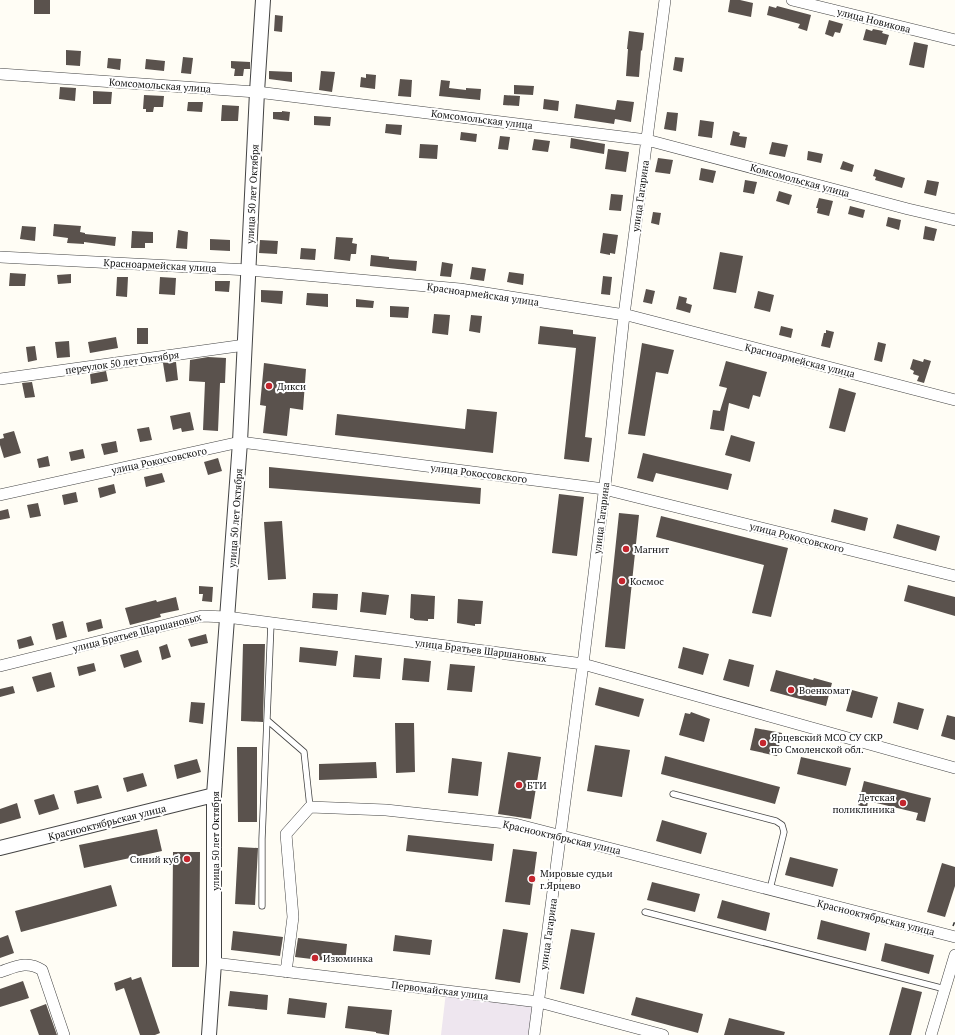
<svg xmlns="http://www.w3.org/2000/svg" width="955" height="1035" font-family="'PT Serif',serif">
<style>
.industrial{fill:#eee6ef}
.building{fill:#5a524d}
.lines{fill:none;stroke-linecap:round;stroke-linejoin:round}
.service-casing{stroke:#444;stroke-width:7}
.minor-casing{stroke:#444;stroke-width:12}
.tertiary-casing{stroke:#444;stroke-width:16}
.path{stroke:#333;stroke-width:1.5;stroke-dasharray:4 2;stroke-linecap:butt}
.service{stroke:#fff;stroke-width:5.5}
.minor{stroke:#fff;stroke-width:11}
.tertiary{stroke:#fff;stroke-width:14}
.poi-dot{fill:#c4262e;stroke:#fff;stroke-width:1.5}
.labels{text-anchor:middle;stroke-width:4;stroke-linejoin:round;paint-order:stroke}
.street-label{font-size:10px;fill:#111;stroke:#fff}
.poi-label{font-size:10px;fill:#111;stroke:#fff;text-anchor:start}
</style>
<rect width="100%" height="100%" fill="#fffdf5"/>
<path class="industrial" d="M446,992L536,1002L533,1035H441Z"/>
<path class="building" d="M34,0H50V14H34Z
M730,0H740L753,3L751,17L728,12Z
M769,6L776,8L777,6L811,15L807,31L798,28L800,24L767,15Z
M275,15L283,16L282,32L274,31Z
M829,20L843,24L840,33L835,32L833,37L825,34Z
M866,29L872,31L873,29L883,31L882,33L889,35L886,45L863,40Z
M629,31L644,33L642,51L641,50L639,77L626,76L628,49H627Z
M914,42L928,45L924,68L909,65Z
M66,50L81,51L80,66L66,65Z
M183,57L193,58L191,74L181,73Z
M675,57L684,58L682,72L673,70Z
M108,58L121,59L120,70L107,68Z
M146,59L165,61L164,71L145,69Z
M231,61L250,62V69H244L243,76H234L235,69L231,68Z
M269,71L292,72V82L269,79Z
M321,71L335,72L332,92L319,90Z
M366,74L376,75L375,89L360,87L361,77L366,78Z
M400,79L412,80L411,97L398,96Z
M441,80L450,81L449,88L466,90V88L481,89L480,100L439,96Z
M514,85L534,86L533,95L514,94Z
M60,87L76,88L75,101L59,99Z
M93,91L112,92L111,104H93Z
M144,95L164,96L163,107H154L153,112H146V109H143Z
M504,95L520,96L519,106L503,105Z
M544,99L559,101L558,111L543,109Z
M617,100L634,102L631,122L615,119L614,124L574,118L576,104L615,110Z
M188,102H203L202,112L187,111Z
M222,105L239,106L238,121H221Z
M282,111L290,112L289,121L273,119V112H282Z
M667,112L678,113L676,131L664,129Z
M314,116L331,117L330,126L314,125Z
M700,120L714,122L712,138L698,136Z
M386,124L402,125L401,135L385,133Z
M733,131L740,133L739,136L747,137L745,148L730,145Z
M461,132L477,134L476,142L460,140Z
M500,136L510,137L508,150L498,149Z
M571,138L605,144L604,154L570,148Z
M534,139L550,141L548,152L532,150Z
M772,142L788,145L785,157L769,154Z
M420,144L438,145L437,159L419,158Z
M608,149L629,152L626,172L605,169Z
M808,151L823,154L821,163L807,160Z
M658,158L673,160L670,174L655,172Z
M843,161L854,165L852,172L840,169Z
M701,168L716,171L713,183L699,180Z
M875,169L905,178L902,188L875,180L876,177L873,176Z
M745,180L757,182L754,194L743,192Z
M927,180L939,182L936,196L924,193Z
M779,191L792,195L789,205L776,201Z
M611,194L623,195L621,211L609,210Z
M819,198L833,201L829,216L817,213L818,208H816Z
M850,206L865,210L863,218L848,214Z
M653,212L661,213L659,225L651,223Z
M888,217L901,220L899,230L886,226Z
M54,224L81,226L80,232L85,233V234L116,237L115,246L84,242V244L67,243L68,238L53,236Z
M22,226L36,227L35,241L20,239Z
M925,226L937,229L934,241L923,239Z
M178,230L188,232L187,249L176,248Z
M132,231L153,232V243H145V248H131Z
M603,233L618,235L615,254L610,253V255L600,253Z
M336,237L353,238L352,243L357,244L356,254H351L350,261L334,259Z
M210,239L230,240V251L210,250Z
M260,240L278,241L277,254L259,253Z
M301,248L316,249L315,260L300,259Z
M720,252L743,256L736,293L713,289Z
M371,255L389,257V259L417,261L416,271L370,266Z
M442,262L453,264L451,277L440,276Z
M472,267L486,269L484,281L470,279Z
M509,272L524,274L523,285L507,282Z
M10,273L26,274L25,286H9Z
M71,274V283L58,284L57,275Z
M603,276L612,277L610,295L601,294Z
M117,277H128L127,297L116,296Z
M160,277L176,278L175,295L159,294Z
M215,281H230L229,292L215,291Z
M646,289L655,291L652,304L643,302Z
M261,290L283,291L282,304L261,302Z
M758,291L774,295L770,312L754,308Z
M307,293L328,294V307L306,305Z
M679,296L687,298L686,303L692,305L690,313L676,309Z
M356,299L374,301L373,308L356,307Z
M390,306L409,307L408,318L390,317Z
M434,314L450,315L448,335L432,333Z
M471,315L482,316L480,333L469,331Z
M540,326L573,330V334L596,337L585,437L592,438L589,462L564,459L576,348L538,344Z
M781,326L793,329L791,338L779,335Z
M137,328H148V344H137Z
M826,330L834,332L830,348L821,346L824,333H826Z
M116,337L118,348L90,353L88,342Z
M69,341L70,357L57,358L55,342Z
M878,342L886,344L882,362L874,360Z
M642,343L674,350L668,374L656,372L645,436L628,434Z
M35,346L37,360L28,362L26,347Z
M208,357L226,358L225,383H220L218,431L203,430L205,382L189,381L190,360Z
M913,359L923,362L924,359L931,361L924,383L917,381L919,376L913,374L914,371L910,369Z
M726,361L767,372L760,397L753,395L749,409L729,403L724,431L710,429L713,410L720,411L727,388L719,386Z
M176,362L178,380L166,382L163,363Z
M264,363L306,369L303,410L290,408L287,436L263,433L266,406L260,405Z
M106,371L108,381L91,384L90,374Z
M32,382L35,397L25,398L22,383Z
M839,388L856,393L845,432L829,428Z
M467,409L497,412L493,453L335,435L337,414L465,429Z
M190,412L194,430L182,432L181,428L173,430L170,416Z
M149,427L152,440L140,442L137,429Z
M14,431L21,453L4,458L0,445V439L4,438L3,434Z
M731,435L755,442L750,462L725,455Z
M116,441L118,452L104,455L101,444Z
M83,449L85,458L71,461L69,452Z
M643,453L732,474L728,490L656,473L653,482L637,478Z
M48,456L50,466L39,468L37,459Z
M218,458L222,471L208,475L204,462Z
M269,467L481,488L480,504L269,488Z
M162,473L165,482L146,487L144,477Z
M114,484L116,493L100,498L98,488Z
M76,492L78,502L64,505L62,495Z
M559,494L584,497L577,556L552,553Z
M38,503L41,516L30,518L27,505Z
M8,509L10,518L0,520V511Z
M834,509L868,518L865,531L831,522Z
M619,513L639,515L625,649L605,647Z
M661,516L788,548L771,617L752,613L764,565L656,537Z
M282,521L286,579L268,580L264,522Z
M897,524L940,536L936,551L893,538Z
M908,585L955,597V616L904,601Z
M199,586L213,587L212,602L202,601L203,594H199Z
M362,592L389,595L386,615L360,612Z
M313,593L338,594L337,610L312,608Z
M411,594L435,596L434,619H428V621L414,620V619L410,618Z
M176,597L179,610L160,614L161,617L130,625L125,608L156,600L157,602Z
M458,599L483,601L481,624H475V626L457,623Z
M101,619L103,628L88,632L86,623Z
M63,621L67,637L56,640L52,624Z
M206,634L208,643L191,647L188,639Z
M31,636L34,645L19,649L17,640Z
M167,644L171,657L162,660L159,647Z
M243,644H265L263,722L241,721Z
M300,647L338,651L336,666L299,662Z
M683,647L709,654L703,675L678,668Z
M138,650L142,662L124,668L120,655Z
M355,655L382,658L380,679L353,677Z
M404,658L431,661L429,682L402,680Z
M729,659L754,665L749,687L723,680Z
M94,663L96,671L79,676L77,667Z
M450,664L475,666L472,692L447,690Z
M776,670L813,680L814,678L832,683L826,706L770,691Z
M51,672L55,687L37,692L32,677Z
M13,686L15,693L0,697V689Z
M599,687L644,699L639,717L595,705Z
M852,690L878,697L872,718L846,711Z
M191,702L205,703L203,724L189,722Z
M898,702L924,709L918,730L893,723Z
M691,712L710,719L704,742L679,735L685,713L690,714Z
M947,715L955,717V740L941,736Z
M395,723H414L415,772L396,773Z
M755,728L782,733L777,756L750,750Z
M595,745L630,750L622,797L587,791Z
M237,747H257V822H238Z
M508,752L541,757L531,819L498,814Z
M665,756L780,787L775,804L661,774Z
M801,757L851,768L846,786L797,774Z
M452,758L482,762L478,796L448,793Z
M197,759L201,772L177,779L174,765Z
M376,762L377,778L319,780V764Z
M143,773L147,786L127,792L123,778Z
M864,781L931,798L925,822L916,820L918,813L868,801L867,808L858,805Z
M98,785L102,798L77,804L74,791Z
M54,794L59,809L39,815L34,800Z
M17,803L21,818L0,824V809Z
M662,820L707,833L701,854L656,841Z
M157,829L162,851L84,868L79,845Z
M408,835L494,844L492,861L406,851Z
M238,847L258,848L255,905L235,904Z
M513,849L537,852L530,905L505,902Z
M173,852H200L199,967H172Z
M790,857L838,869L833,887L785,875Z
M942,863L955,867V886L945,917L927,912Z
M652,882L700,894L695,912L647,900Z
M111,885L117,906L21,932L15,911Z
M722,900L770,913L766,931L717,918Z
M821,920L870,933L866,951L817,939Z
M503,929L528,933L520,983L495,979Z
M571,929L595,933L584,994L560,989Z
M233,931L283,937L280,956L231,950Z
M8,935L14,953L0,958V938Z
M395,935L432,940L430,955L393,951Z
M298,938L347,944L345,963L295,957Z
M885,943L934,955L929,974L881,961Z
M131,977L132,980L141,977L160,1033L155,1035H140L124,988L116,991L114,983Z
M23,981L29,998L0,1007V989Z
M902,987L922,992L911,1035H889Z
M230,991L268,995L267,1010L228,1006Z
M636,997L703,1014L698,1033L631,1015Z
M289,998L327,1003L325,1018L287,1014Z
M46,1004L57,1035H39L30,1010Z
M348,1006L392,1010L389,1035L376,1033V1032L345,1028Z
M729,1018L785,1032L784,1035H724Z"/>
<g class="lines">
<g class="service-casing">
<path id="service" d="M267,720L304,752L310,807
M673,794L776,821L782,825L784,832L770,889
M262,906V839L271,623
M645,912L945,989"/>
</g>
<g class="minor-casing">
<path id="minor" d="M792,0L955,40
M0,74L257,92L647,140L908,209L955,220
M0,257L249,270L460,289L631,316L955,400
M0,379L245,345
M0,495L240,442L604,489L955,576
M0,666L202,616L227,617L583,664L955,768
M214,963L539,1002L663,1035
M0,972C15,967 27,960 42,970L64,1035
M286,972L293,917L286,834L310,807L386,810L515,824L955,937
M534,1035L583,664L610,444L624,315L665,0
M931,1035L955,955"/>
</g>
<g class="tertiary-casing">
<path id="tertiary" d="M0,848L214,795
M209,1035L214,963V795L240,442L257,92L263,0"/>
</g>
<path class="path" d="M953,926L955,921"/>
<use href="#service" class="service"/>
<use href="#minor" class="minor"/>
<use href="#tertiary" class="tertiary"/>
</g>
<g class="poi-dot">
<circle cx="269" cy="386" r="4"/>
<circle cx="626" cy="549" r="4"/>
<circle cx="622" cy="581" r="4"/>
<circle cx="791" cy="690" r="4"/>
<circle cx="763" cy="743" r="4"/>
<circle cx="519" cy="785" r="4"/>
<circle cx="903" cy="803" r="4"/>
<circle cx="187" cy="859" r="4"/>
<circle cx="532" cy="879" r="4"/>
<circle cx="315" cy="958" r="4"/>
</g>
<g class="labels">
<g class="street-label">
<text transform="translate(874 20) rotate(14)" y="4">улица Новикова</text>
<text transform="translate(160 85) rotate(4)" y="4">Комсомольская улица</text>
<text transform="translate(482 119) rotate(7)" y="4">Комсомольская улица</text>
<text transform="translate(800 180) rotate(15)" y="4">Комсомольская улица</text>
<text transform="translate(252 194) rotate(-87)" y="4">улица 50 лет Октября</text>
<text transform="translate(640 196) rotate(-82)" y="4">улица Гагарина</text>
<text transform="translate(160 265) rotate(3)" y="4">Красноармейская улица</text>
<text transform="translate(483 294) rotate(8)" y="4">Красноармейская улица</text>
<text transform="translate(800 360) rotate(14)" y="4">Красноармейская улица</text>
<text transform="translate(122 362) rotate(-8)" y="4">переулок 50 лет Октября</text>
<text transform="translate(159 460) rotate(-12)" y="4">улица Рокоссовского</text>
<text transform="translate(479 473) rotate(7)" y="4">улица Рокоссовского</text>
<text transform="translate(235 518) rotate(-86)" y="4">улица 50 лет Октября</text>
<text transform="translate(601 518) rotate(-83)" y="4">улица Гагарина</text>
<text transform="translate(797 537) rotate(14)" y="4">улица Рокоссовского</text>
<text transform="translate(137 632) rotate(-14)" y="4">улица Братьев Шаршановых</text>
<text transform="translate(481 650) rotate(7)" y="4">улица Братьев Шаршановых</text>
<text transform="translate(107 822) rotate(-14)" y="4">Краснооктябрьская улица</text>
<text transform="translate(562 837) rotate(13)" y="4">Краснооктябрьская улица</text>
<text transform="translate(215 841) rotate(-90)" y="4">улица 50 лет Октября</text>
<text transform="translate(876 917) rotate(14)" y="4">Краснооктябрьская улица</text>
<text transform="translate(548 934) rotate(-82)" y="4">улица Гагарина</text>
<text transform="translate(440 990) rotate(7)" y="4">Первомайская улица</text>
</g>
<g class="poi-label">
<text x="277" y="390">Дикси</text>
<text x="634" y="553">Магнит</text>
<text x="630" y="585">Космос</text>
<text x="799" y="694">Военкомат</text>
<text x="771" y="741">Ярцевский МСО СУ СКР<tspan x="771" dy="12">по Смоленской обл.</tspan></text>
<text x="527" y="789">БТИ</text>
<text x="895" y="801" text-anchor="end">Детская<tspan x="895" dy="12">поликлиника</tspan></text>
<text x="179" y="863" text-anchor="end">Синий куб</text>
<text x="540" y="877">Мировые судьи<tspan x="540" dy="12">г.Ярцево</tspan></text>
<text x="323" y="962">Изюминка</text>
</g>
</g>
</svg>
